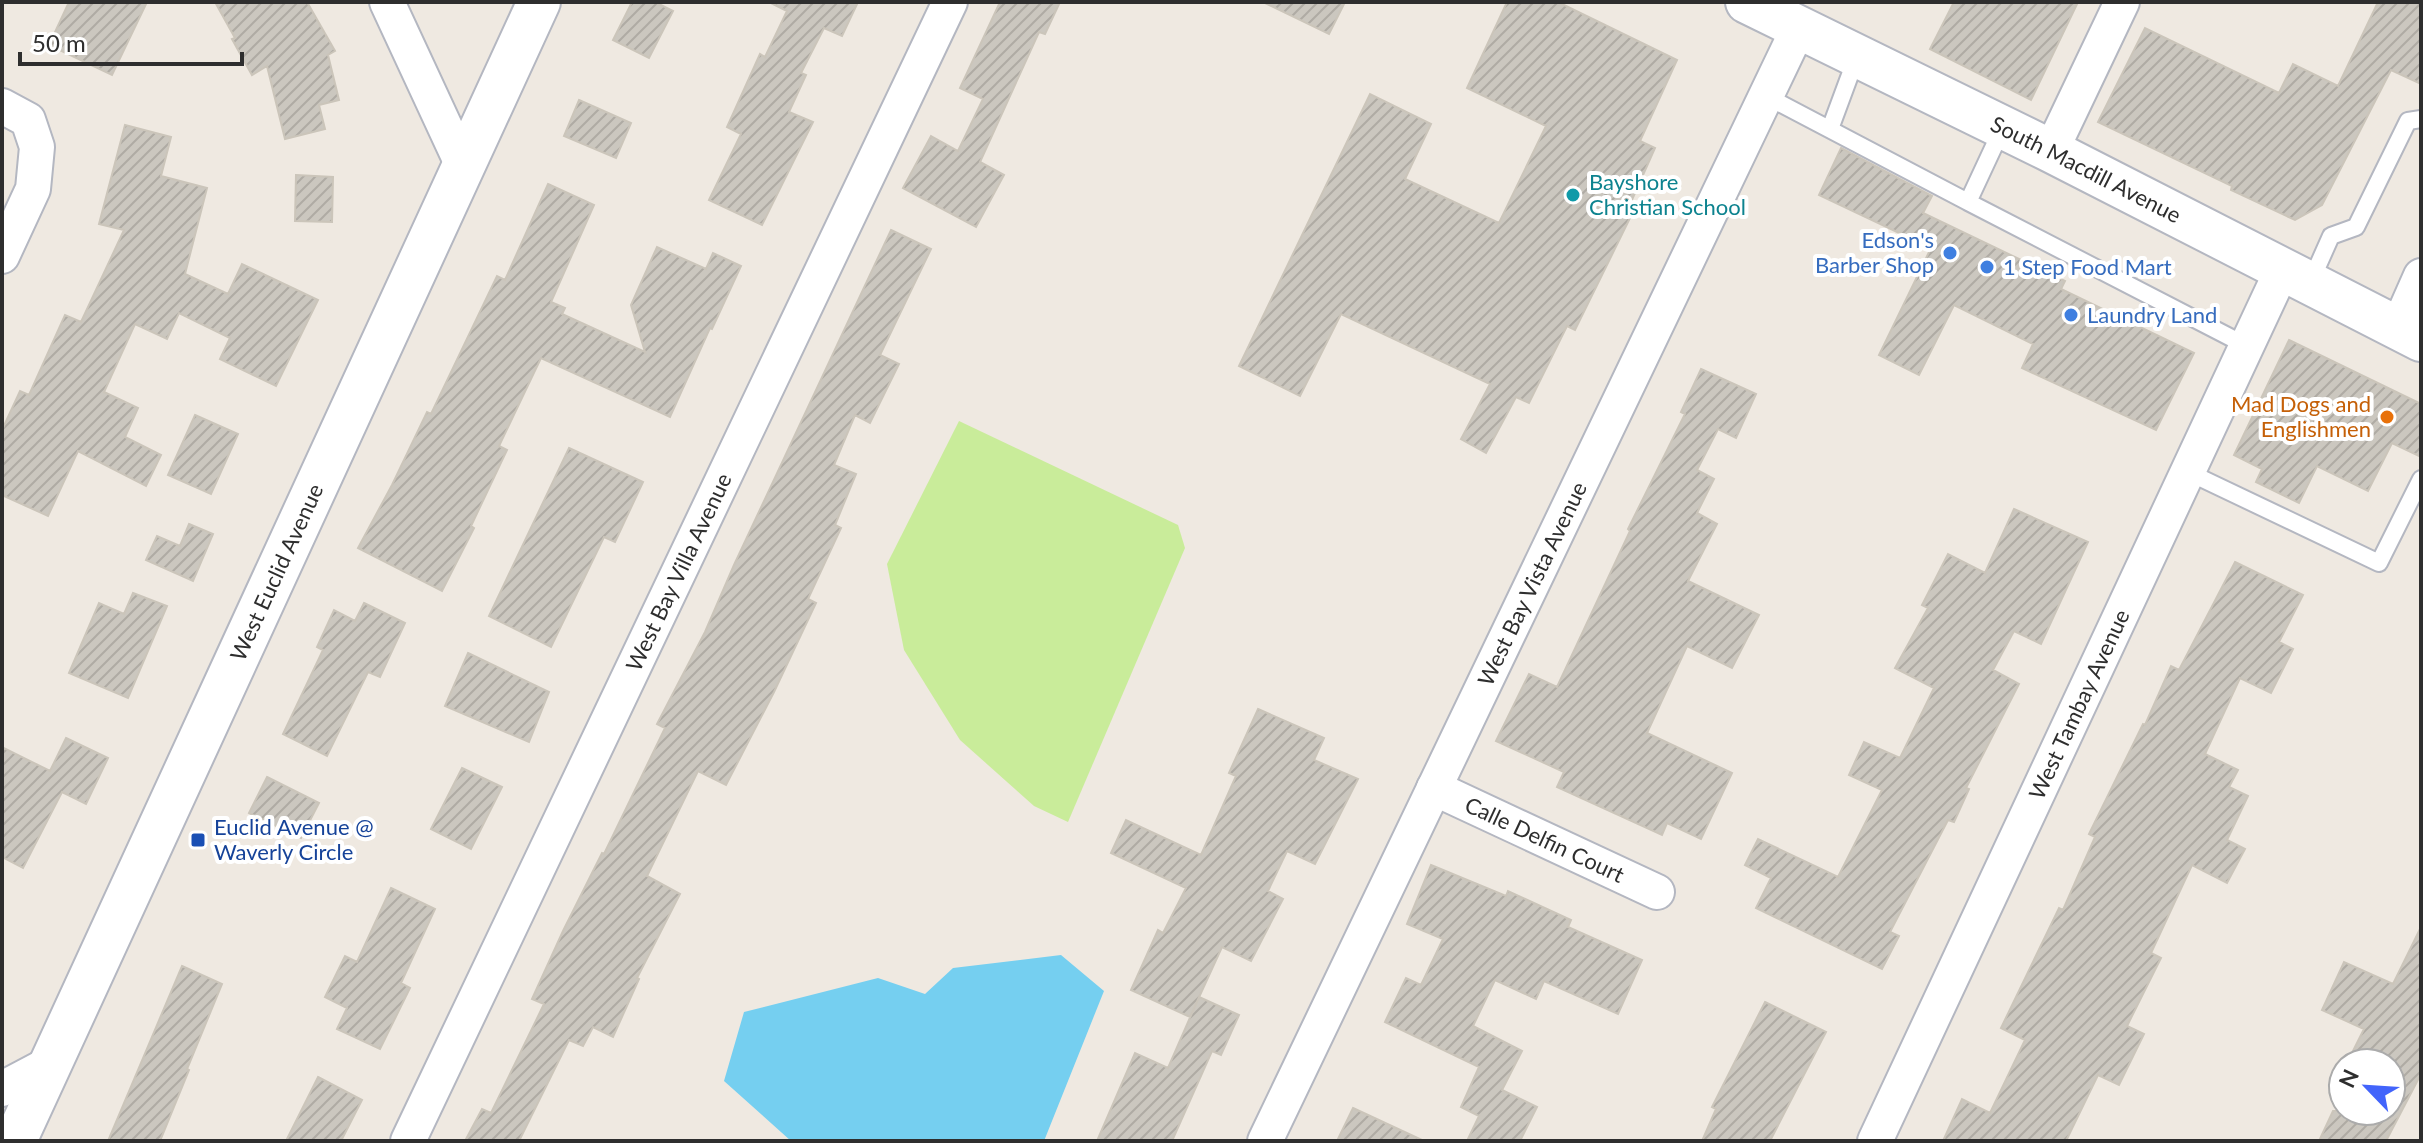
<svg xmlns="http://www.w3.org/2000/svg" width="2423" height="1143" font-family="Lato,sans-serif">
<style>
.pitch{fill:#c9ec9a}
.water{fill:#75cff0}
.building{fill:url(#building-hatch);stroke:#cbc5ba;stroke-width:2}
.lines{fill:none;stroke-linecap:round;stroke-linejoin:round}
.service-casing{stroke:#b4b7c1;stroke-width:20}
.minor-casing{stroke:#b4b7c1;stroke-width:38}
.tertiary-casing{stroke:#b4b7c1;stroke-width:46}
.service{stroke:#fff;stroke-width:16}
.minor{stroke:#fff;stroke-width:34}
.tertiary{stroke:#fff;stroke-width:42}
.culture-dot{fill:#0f9aa8;stroke:#fff;stroke-width:3}
.shop-dot{fill:#3f7fe0;stroke:#fff;stroke-width:3}
.food-dot{fill:#e8710a;stroke:#fff;stroke-width:3}
.transit-dot{fill:#1a4fb4;stroke:#fff;stroke-width:3}
.labels{text-anchor:middle;stroke-width:8;stroke-linejoin:round;paint-order:stroke}
.street-label{font-size:22px;fill:#2e2e2e;stroke:#fff}
.culture-label{font-size:22px;fill:#0d838f;stroke:#fff;text-anchor:start}
.shop-label{font-size:22px;fill:#366cbe;stroke:#fff;text-anchor:start}
.food-label{font-size:22px;fill:#c56008;stroke:#fff;text-anchor:end}
.transit-label{font-size:22px;fill:#164399;stroke:#fff;text-anchor:start}
</style>
<defs>
<pattern id="building-hatch" width="6" height="6" patternUnits="userSpaceOnUse" patternTransform="scale(2)"><rect width="6" height="6" fill="#cbc7bf"/><path d="M-1 1l2-2M0 6l6-6M5 7l2-2" fill="none" stroke="#afaba4"/></pattern>
</defs>
<rect width="100%" height="100%" fill="#efe9e1"/>
<path class="pitch" d="M959,421L1178,525L1185,548L1068,822L1034,806L960,740L904,650L887,564Z"/>
<path class="water" d="M1061,955L1104,991L1044,1141H791L724,1081L744,1012L878,978L925,994L953,968Z"/>
<path class="building" d="M69,2H147L112,75L49,45Z
M215,2H307L335,51L328,55L339,100L319,105L325,129L285,139L267,66L252,75L232,39L235,38Z
M632,2H655L673,11L649,58L613,40Z
M769,2H858L842,36L824,28L801,73L806,75L789,112L813,122L762,225L709,200L741,134L727,127L760,54L765,57L787,11Z
M1000,2H1060L1045,34L1039,32L980,162L1004,175L976,227L903,188L931,136L958,151L983,99L960,88Z
M1263,2H1345L1329,34Z
M1507,2H1558L1677,60L1640,141L1655,148L1627,211L1632,214L1575,330L1567,326L1529,403L1516,397L1486,453L1461,439L1490,384L1341,314L1300,396L1239,366L1370,94L1431,124L1405,179L1499,223L1546,126L1467,88Z
M1954,2H2078L2031,100L1930,49Z
M2378,2H2421V84L2391,70L2322,205L2295,220L2231,190L2232,186L2098,122L2145,28L2279,93L2293,64L2338,86Z
M579,100L631,123L616,158L564,136Z
M125,125L171,137L161,176L207,188L185,274L228,294L242,264L318,300L276,386L220,359L230,338L179,313L167,339L135,324L104,392L138,408L125,437L161,455L146,486L78,451L48,516L2,495V430L20,391L29,395L65,315L81,322L124,230L99,224Z
M1841,148L1932,196L1923,213L2065,281L2061,289L2194,353L2156,430L2022,368L2033,344L1954,305L1919,375L1879,355L1931,248L1819,195Z
M296,175L333,177L332,222L295,221Z
M548,184L594,205L551,302L565,308L562,314L645,352L631,305L657,247L706,269L713,253L741,266L712,329L710,328L670,417L541,358L499,446L507,450L471,526L474,528L442,591L358,548L392,485L427,412L431,414L497,276L505,280Z
M891,230L931,249L880,355L899,364L870,423L855,415L834,465L856,474L835,525L841,528L808,599L816,603L774,692L726,785L698,771L647,876L680,894L637,978L639,979L613,1037L593,1027L583,1046L569,1040L519,1141H465L482,1109L491,1113L544,1004L532,999L563,931L602,853L604,854L665,728L657,724L705,632L734,565Z
M2289,340L2421,404V457L2392,443L2368,491L2317,466L2299,503L2256,482L2262,469L2234,455Z
M1701,369L1756,394L1736,438L1718,429L1697,470L1714,479L1697,513L1717,524L1688,581L1759,615L1732,668L1687,646L1647,733L1732,773L1701,839L1667,823L1662,835L1557,787L1564,772L1496,741L1529,674L1557,687L1630,531L1628,529L1685,414L1681,412Z
M195,415L238,434L211,494L168,475Z
M569,448L643,482L615,542L604,537L551,647L489,616Z
M2014,509L2088,542L2041,644L2014,631L1993,670L2019,684L1966,788L1969,789L1954,822L1948,820L1890,932L1899,936L1882,969L1756,908L1771,878L1745,865L1758,839L1838,877L1882,790L1849,775L1864,742L1900,758L1934,688L1895,668L1928,608L1922,605L1948,554L1985,573Z
M189,524L213,534L193,581L146,560L157,536L180,546Z
M2235,562L2303,595L2279,642L2293,649L2271,693L2240,678L2205,754L2238,770L2229,787L2248,796L2227,840L2245,849L2227,883L2192,865L2151,953L2161,958L2127,1026L2144,1034L2119,1085L2098,1075L2066,1141H1943L1962,1099L1990,1113L2025,1040L2001,1028L2059,908L2063,910L2095,837L2089,834L2143,724L2145,725L2171,666L2179,670Z
M133,593L167,606L128,698L69,673L99,603L124,614Z
M364,603L405,623L380,677L368,672L327,756L283,734L323,650L317,647L334,610L355,621Z
M468,653L549,692L529,742L445,706Z
M1258,709L1324,738L1314,760L1358,779L1315,864L1287,851L1268,891L1283,899L1251,961L1222,947L1190,1017L1131,990L1158,930L1163,933L1186,888L1111,853L1126,820L1201,855L1236,776L1229,773Z
M66,738L108,758L86,804L62,792L23,868L2,857V747L50,771Z
M462,768L502,787L471,849L431,829Z
M267,777L319,803L301,838L249,813Z
M1431,865L1506,896L1508,891L1571,920L1568,927L1642,960L1618,1014L1544,981L1536,999L1495,980L1473,1026L1522,1051L1502,1090L1537,1107L1520,1141H1467L1479,1116L1461,1107L1479,1067L1385,1022L1406,978L1421,985L1443,939L1407,924Z
M391,888L435,909L401,983L410,988L380,1049L337,1029L347,1008L325,997L345,956L357,962Z
M2421,927V1074L2386,1141H2319L2333,1111H2391V1063H2347L2364,1029L2322,1010L2344,962L2393,984Z
M182,966L222,984L187,1069L189,1070L160,1141H108Z
M1199,997L1239,1015L1221,1055L1212,1051L1172,1141H1097L1135,1053L1168,1068Z
M1765,1002L1826,1032L1770,1141H1702L1716,1109L1712,1107Z
M318,1077L362,1100L341,1141H286Z
M1353,1108L1424,1141H1337Z"/>
<g class="lines">
<g class="service-casing">
<path id="service" d="M1766,96L1968,202
M1830,129L1857,56
M2002,129L1968,202L2247,346
M2311,281L2331,236L2356,227L2408,121L2421,119
M2188,472L2379,563L2421,479"/>
</g>
<g class="minor-casing">
<g id="minor">
<path d="M387,2L464,168"/>
<path d="M2,106L28,120L37,147L33,189L2,256"/>
<path d="M2051,151L2122,2"/>
<path d="M2398,328L2421,276"/>
<path id="s1" d="M1434,788L1657,892"/>
<path d="M2,1089L51,1063"/>
<path id="s2" d="M408,1141L950,2"/>
<path id="s3" d="M1265,1141L1799,27"/>
<path id="s4" d="M1875,1141L2283,268"/>
</g>
</g>
<g class="tertiary-casing">
<g id="tertiary">
<path id="s5" d="M1747,2L2051,151L2421,340"/>
<path id="s6" d="M15,1141L539,2"/>
</g>
</g>
<use href="#service" class="service"/>
<use href="#minor" class="minor"/>
<use href="#tertiary" class="tertiary"/>
</g>
<circle class="culture-dot" cx="1573" cy="195" r="8"/>
<g class="shop-dot">
<circle cx="1950" cy="253" r="8"/>
<circle cx="1987" cy="267" r="8"/>
<circle cx="2071" cy="315" r="8"/>
</g>
<circle class="food-dot" cx="2387" cy="417" r="8"/>
<rect class="transit-dot" x="190" y="832" width="16" height="16" rx="4"/>
<g class="labels">
<g class="street-label">
<text dy="8" stroke="none"><textPath href="#s5" startOffset="378">South Macdill Avenue</textPath></text>
<text dy="8" stroke="none"><textPath href="#s6" startOffset="626">West Euclid Avenue</textPath></text>
<text dy="8" stroke="none"><textPath href="#s2" startOffset="630">West Bay Villa Avenue</textPath></text>
<text dy="8" stroke="none"><textPath href="#s3" startOffset="618">West Bay Vista Avenue</textPath></text>
<text dy="8" stroke="none"><textPath href="#s4" startOffset="482">West Tambay Avenue</textPath></text>
<text dy="8" stroke="none"><textPath href="#s1" startOffset="122">Calle Delfin Court</textPath></text>
</g>
<g class="culture-label">
<text x="1589" y="190">Bayshore<tspan x="1589" dy="25">Christian School</tspan></text>
</g>
<g class="shop-label">
<text x="1934" y="248" text-anchor="end">Edson's<tspan x="1934" dy="25">Barber Shop</tspan></text>
<text x="2003" y="275">1 Step Food Mart</text>
<text x="2087" y="323">Laundry Land</text>
</g>
<g class="food-label">
<text x="2371" y="412">Mad Dogs and<tspan x="2371" dy="25">Englishmen</tspan></text>
</g>
<g class="transit-label">
<text x="214" y="835">Euclid Avenue @<tspan x="214" dy="25">Waverly Circle</tspan></text>
</g>
</g>
<rect width="2423" height="1143" fill="none" stroke="#2e2e2e" stroke-width="8"/>
<g transform="translate(2367 1087) rotate(295)"><circle r="38" fill="#ffffff" stroke="#ababab" stroke-width="2"/>
<path d="M0-6L14 30L0 20L-14 30Z" fill="#4264fb"/>
<text y="-12" font-size="22" font-weight="bold" text-anchor="middle" fill="#2e2e2e">N</text>
</g>
<path d="M20 52v12h222v-12" fill="none" stroke="#2e2e2e" stroke-width="4"/>
<text x="32" y="52" font-size="24" fill="#2e2e2e" stroke="#ffffff" stroke-width="6" paint-order="stroke">50 m</text>
</svg>
